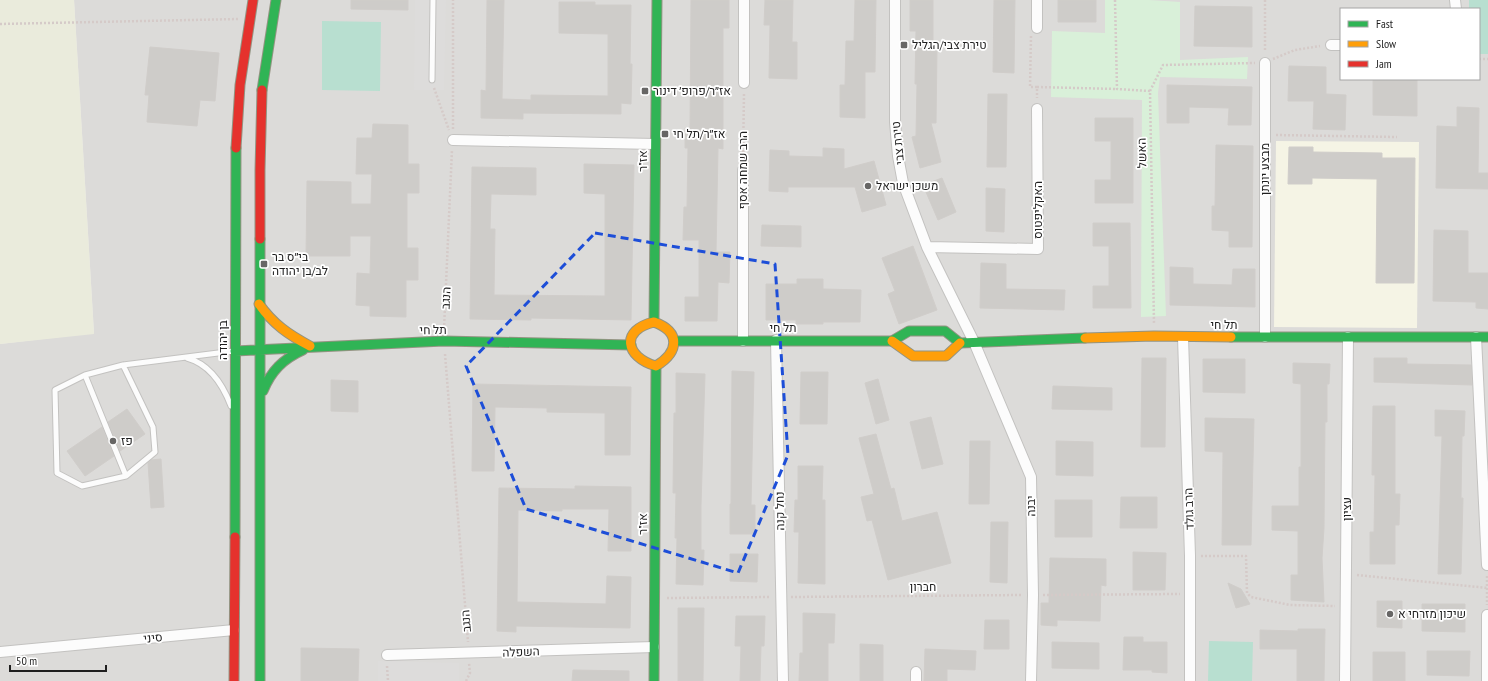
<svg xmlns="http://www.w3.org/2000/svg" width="1488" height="681" font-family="'PT Sans Narrow',Heebo,sans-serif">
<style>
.residential{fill:#dcdbd9;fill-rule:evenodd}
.education{fill:#f5f4e5}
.farmland{fill:#eaebdc}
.park{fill:#d9f0d9}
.pitch{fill:#b8dfd0}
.parking{fill:#dddcdb}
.building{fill:#ceccc9;stroke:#d0cdca}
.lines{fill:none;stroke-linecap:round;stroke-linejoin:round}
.lane-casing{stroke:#c3c2c0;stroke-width:7}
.street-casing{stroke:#c3c2c0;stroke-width:12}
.fast-casing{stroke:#939482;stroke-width:11}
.slow-casing{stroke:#939482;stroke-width:11}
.jam-casing{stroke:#939482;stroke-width:11}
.path{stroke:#d5cac8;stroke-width:2.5;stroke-dasharray:2 2;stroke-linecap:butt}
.lane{stroke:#fcfcfc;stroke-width:5}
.street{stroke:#fcfcfc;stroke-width:10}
.fast{stroke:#30b455;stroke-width:9}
.slow{stroke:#ff9f0a;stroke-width:9}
.jam{stroke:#e5322d;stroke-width:9}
.marked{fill:none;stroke:#1d4ed8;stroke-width:3;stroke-dasharray:8 5;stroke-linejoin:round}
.poi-dot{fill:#676665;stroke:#fff;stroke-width:1.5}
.labels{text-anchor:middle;stroke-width:3.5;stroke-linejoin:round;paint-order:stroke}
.poi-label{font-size:12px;fill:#1f1f1f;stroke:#fff;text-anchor:start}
.street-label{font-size:12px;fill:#1f1f1f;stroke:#fff}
</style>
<rect width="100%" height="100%" fill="#edebe8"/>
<path class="residential" d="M74,0H1488V681H0V344L94,333ZM1341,9H1479V79H1341Z"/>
<path class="education" d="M1276,141L1419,142L1417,328L1274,327Z"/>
<path class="farmland" d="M0,0H74L94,334L0,344Z"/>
<path class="park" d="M1105,0H1149L1180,2V60L1248,57L1247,79L1160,77L1158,93L1166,316L1141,317L1142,100L1051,97L1052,31L1105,33Z"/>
<path class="pitch" d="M1469,0H1488V54H1479V9H1469Z
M322,21L381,22L380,91L322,90Z
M1209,641L1253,642L1252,681H1208Z"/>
<path class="parking" d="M415,0H446L444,90H414Z
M378,661L459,663V681H378Z"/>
<path class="building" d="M351,0H408V10L351,9Z
M487,0H504L502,99L531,100V95L608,96V34L559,33V2H595V5H631L630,64H632L631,104L621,103V114L523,113V119L481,118V90L486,91Z
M691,0H729V28H723V149L718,148L716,252H730L729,283L718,282L717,321H685V297H699V240H683L684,207H687L688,148H685V128H690Z
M765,0H793L792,42H797V79L769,78L770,25H764Z
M855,0H876L875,72H865V118L840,117V85H845L846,41H854Z
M910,0H933V46H937L936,123H931L941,162L920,168L912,137L916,136L917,84H915L916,31H910Z
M994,0H1015L1014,73L993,72Z
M1058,0H1096V22H1058Z
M1195,6L1252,7V47L1194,46Z
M150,47L219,53L215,101L200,100L197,126L147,122L149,95H145Z
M1289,66L1326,67V94L1346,95L1345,130L1313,129L1314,101H1288Z
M1373,79H1417V116L1373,115Z
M1167,85L1252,87L1251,125H1228L1229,108L1189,107V123H1167Z
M988,94H1007L1006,167H987Z
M1457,107L1479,108L1478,173H1488V189L1436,188L1437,126L1457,127Z
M1095,118H1133V203H1095V180H1111V141H1095Z
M373,124L408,125V164H419V193H407V248H418V280H406V317L370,316V306L356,305L357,273L370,274L371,236H350V256H306L307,181L351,182V204H371L372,174H356L357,138H372Z
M1216,145L1253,146L1252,247H1229V231L1212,230V206H1215Z
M1289,147H1313V152L1382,153V158H1415L1414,283H1376L1377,179L1312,178V184H1288Z
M823,148L844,149V169L874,161L886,205L862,212L855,187H788V192L769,191L770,150L789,151V156L823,157Z
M584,164L634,165L631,320L531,318V320L470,319L472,167L536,168V195L491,194L490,229H495L494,295L605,296V194L584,193Z
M942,178L956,212L938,220L923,185Z
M986,188L1005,189L1004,232L986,231Z
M1093,223H1130L1131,308H1093V286H1109V246H1093Z
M762,225L801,226V247L761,246Z
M1434,230L1468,231V273H1488V309L1476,308V302L1433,301Z
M913,246L937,310L899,324L888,294L895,291L882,258Z
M981,263L1006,264V289L1065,290L1064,310L980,308Z
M1170,267L1193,268V284L1232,285L1233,269H1255V307L1170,305Z
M797,279H823V289L861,290L860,322H823V324H796V320H766V284H797Z
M1142,358H1166L1165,447H1141Z
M1374,358H1407V364L1471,365L1472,385L1374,382Z
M1203,359H1245V393L1203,392Z
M1293,363L1330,364L1329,384H1327V422H1325L1324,528L1322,558L1324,602L1291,600V575H1298V531L1272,530V506H1299V467H1301V384L1293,383Z
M732,371L754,372L751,505H755V534H730V504H731Z
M801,372H828L827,424H800Z
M676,373L705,374L701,505V550H704L703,585L676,584L677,538H675L676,493H673L674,413H676Z
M878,379L889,420L876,424L865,383Z
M331,380L358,381V412L331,411Z
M473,384L631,387L630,455H605V413L547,412V408L495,407L494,471H472Z
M1053,386L1112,388V410L1052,409Z
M1373,406H1395V494H1400L1399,525H1395V564H1370V532H1374L1375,475H1372Z
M127,409L145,434L120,451L108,422Z
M1435,410L1465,411L1464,436H1462L1461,498H1463L1461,574H1438L1442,436H1435Z
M931,417L943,464L922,469L910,422Z
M1205,418L1254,419L1251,545H1222L1223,452L1205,451Z
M102,427L114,456L85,476L67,451Z
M876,434L891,489L894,488L902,521L937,512L951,563L888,580L872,520L867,521L861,497L874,494L859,438Z
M970,441H990L989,504H969Z
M1056,441L1093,442V476L1056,475Z
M161,459L164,507L151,508L148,463L151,460Z
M798,466H823L822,500H825V584L798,583L799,532H794L795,500H798Z
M575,486L631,487V551H608L609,509H562V511L518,510L517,602L606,604L607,576L631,577L630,628L516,626V632L497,631L499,488L575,489Z
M1121,497H1157V528H1120Z
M1055,500H1092V537H1055Z
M991,522H1008L1007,583L990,582Z
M1133,552L1166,553L1165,590H1133Z
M730,554H758L757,582L730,581Z
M1050,558L1106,559V586L1101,585L1100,621L1057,620V626L1041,625V603H1049Z
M1228,583L1241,589L1250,604L1236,608Z
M1377,601H1402V628L1377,627Z
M1422,604H1465V632L1422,631Z
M678,608H704L703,681H678Z
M803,613L835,614L834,643H828V681H799L800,653H803Z
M736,616H765L764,646H761L760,681H740L741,646H735Z
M985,620H1009V649H984Z
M1298,629H1325L1324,681H1297V649H1260V630L1298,631Z
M1124,637H1143V642H1167V673L1152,672V670H1123Z
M1052,642L1099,643V669L1052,668Z
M860,644L883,645V681H860Z
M301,648L359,649L358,681H301Z
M925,649L976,651L975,670L947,669V681H924Z
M1427,651H1470L1469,676L1427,675Z
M1373,652H1405V681H1373Z
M573,670L629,671V681H572Z"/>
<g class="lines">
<g class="lane-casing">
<path id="lane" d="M432,80L433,0
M187,358C209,364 223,385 231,406
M123,365L153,427L155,452L126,476L82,486L57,473L55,390L85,375L123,365L234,351
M85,375L126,476"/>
</g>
<g class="street-casing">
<path id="street" d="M895,0V122L898,156L903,183L927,247L974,342L1031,477L1033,595L1031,681
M1037,0V28
M1455,0L1456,9
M1331,45H1341
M744,83V0
M453,140L655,144
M927,247L1038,249L1037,109
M1183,337L1190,556V681
M1265,337V63
M1476,337L1487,565
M776,340L783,681
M743,341V170
M1487,615V681
M0,652L234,630
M387,655L654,647
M916,681V672
M1345,681L1348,337"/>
</g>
<g class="fast-casing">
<path id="fast" d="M262,90L276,0
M260,239V681
M654,322L657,0
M1231,337H1488
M674,341H892L909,331H945L960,343L1085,338
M235,351L444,341L631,345
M263,391C271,371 283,359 303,350
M235,537L236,148
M654,681L656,366"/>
</g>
<g class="slow-casing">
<path id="slow" d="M259,304C273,324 289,335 310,346
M654,322C681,332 679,352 656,366C625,357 620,330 654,322Z
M1085,338L1154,336L1231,337
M892,341L913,356H946L960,343"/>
</g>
<g class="jam-casing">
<path id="jam" d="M236,148L240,85L253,0
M260,239V170L262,90
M234,681L235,537"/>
</g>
<path class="path" d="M1115,0L1117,89L1150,91L1154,323
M1265,0V52
M0,24L238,19
M1031,36L1030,87H1037V98
M1273,59L1295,50L1320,46
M1479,59H1488
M1037,87L1117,89
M434,88L449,130
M1150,91L1163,65L1255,63
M453,129V0
M1276,135L1397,137
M743,160L744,93
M444,329L452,150
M445,354L468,642
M1201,556H1246L1247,593L1251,597L1290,605L1335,606
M1357,575L1488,588
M1487,576V605
M1043,595L1180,594
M791,597L1022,595
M667,598L770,597
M387,666L388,681
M466,681L470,673L469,663"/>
<use href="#lane" class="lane"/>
<use href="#street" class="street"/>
<use href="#fast" class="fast"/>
<use href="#slow" class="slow"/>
<use href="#jam" class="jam"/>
</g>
<path class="marked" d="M595,233L775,264L788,455L738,573L526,509L466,366Z"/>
<g class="poi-dot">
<rect x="900" y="41" width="8" height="8" rx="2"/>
<rect x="641" y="87" width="8" height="8" rx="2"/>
<rect x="661" y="130" width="8" height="8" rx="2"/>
<circle cx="868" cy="186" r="4"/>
<rect x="260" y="260" width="8" height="8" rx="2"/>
<circle cx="113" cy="441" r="4"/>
<circle cx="1390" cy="614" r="4"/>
</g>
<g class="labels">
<g class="poi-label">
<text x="912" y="49">טירת צבי/הגליל</text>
<text x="653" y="95">אז״ר/פרופ׳ דינור</text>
<text x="673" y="138">אז״ר/תל חי</text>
<text x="876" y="190">משכן ישראל</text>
<text x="272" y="261">בי״ס בר<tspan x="272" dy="14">לב/בן יהודה</tspan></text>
<text x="121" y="445">פז</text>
<text x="1398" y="618">שיכון מזרחי א</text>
</g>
<g class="street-label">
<text transform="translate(898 143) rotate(-96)" y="4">טירת צבי</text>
<text transform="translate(1142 153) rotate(-91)" y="4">האשל</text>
<text transform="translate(643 161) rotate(-90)" y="4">אז"ר</text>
<text transform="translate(1265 169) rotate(-90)" y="4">מבצע יונתן</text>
<text transform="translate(743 170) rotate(-90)" y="4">הרב שמחה אסף</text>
<text transform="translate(1038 210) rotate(-90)" y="4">האקליפטוס</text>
<text transform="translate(446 298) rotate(-87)" y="4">הנגב</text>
<text x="1224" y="329">תל חי</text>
<text x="783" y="332">תל חי</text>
<text transform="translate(433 330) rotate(-1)" y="4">תל חי</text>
<text transform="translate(223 340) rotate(-90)" y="4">בן יהודה</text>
<text transform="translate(1031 506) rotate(-91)" y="4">יבנה</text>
<text transform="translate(1189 509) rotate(-92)" y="4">הרב גולד</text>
<text transform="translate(1347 509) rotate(-90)" y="4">עציון</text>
<text transform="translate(780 511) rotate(-91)" y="4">נחל קנה</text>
<text transform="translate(643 524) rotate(-90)" y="4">אז"ר</text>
<text x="923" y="591">חברון</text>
<text transform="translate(466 621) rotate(-95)" y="4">הנגב</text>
<text transform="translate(153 638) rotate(-5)" y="4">סיני</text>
<text transform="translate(521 652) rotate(-2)" y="4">השפלה</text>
</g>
</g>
<rect x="1340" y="8" width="140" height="72" fill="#ffffff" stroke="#a5a5a5"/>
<rect x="1348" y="21" width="20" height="6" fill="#30b455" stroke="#a5a5a5"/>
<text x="1376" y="28" font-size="12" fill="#1f1f1f">Fast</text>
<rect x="1348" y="41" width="20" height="6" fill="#ff9f0a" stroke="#a5a5a5"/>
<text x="1376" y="48" font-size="12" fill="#1f1f1f">Slow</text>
<rect x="1348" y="61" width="20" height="6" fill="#e5322d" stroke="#a5a5a5"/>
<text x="1376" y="68" font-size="12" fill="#1f1f1f">Jam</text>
<path d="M10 665v6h96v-6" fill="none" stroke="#1f1f1f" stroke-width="2"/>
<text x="16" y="665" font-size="12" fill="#1f1f1f" stroke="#ffffff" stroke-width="3" paint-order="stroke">50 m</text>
</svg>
